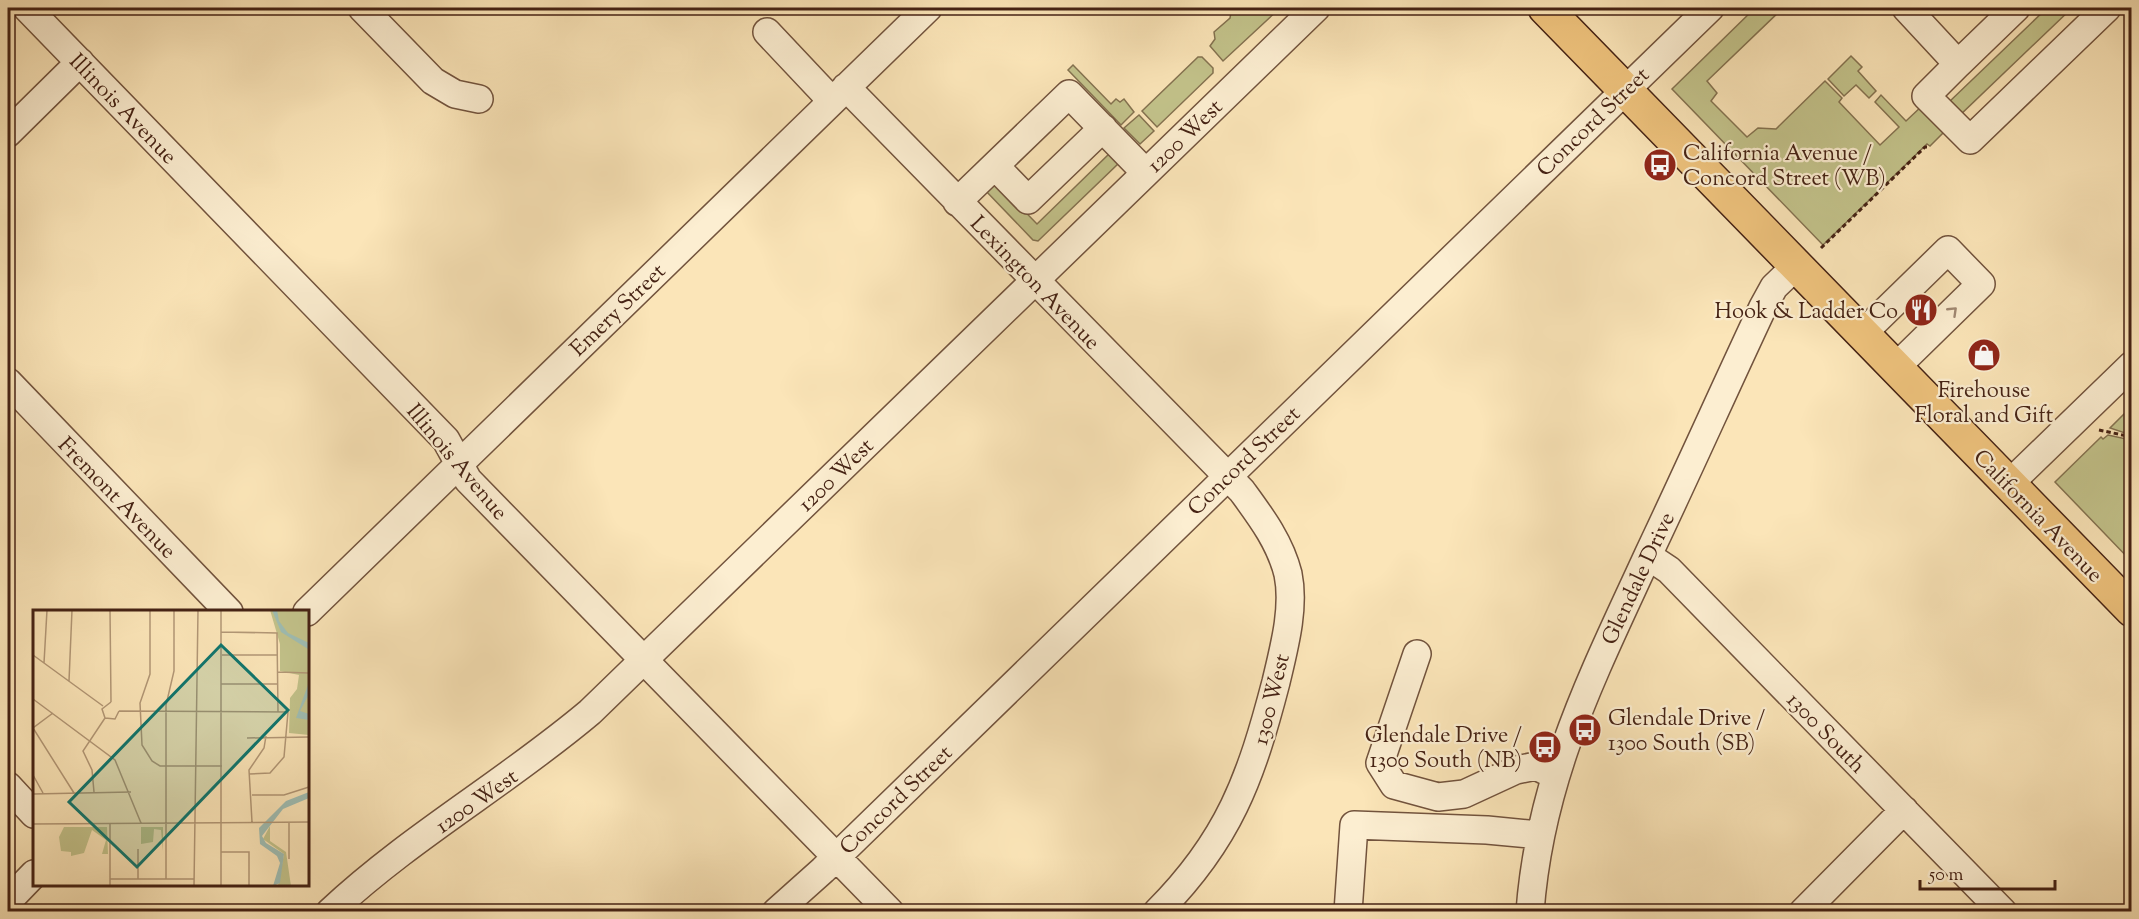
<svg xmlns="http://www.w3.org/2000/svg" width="2139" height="919" font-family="'Sorts Mill Goudy',serif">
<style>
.green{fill:#c3c38b;stroke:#847250;stroke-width:1.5}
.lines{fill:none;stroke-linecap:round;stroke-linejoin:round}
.minor-casing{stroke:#72533d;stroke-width:30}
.major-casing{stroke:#452214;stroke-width:36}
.path{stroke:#452214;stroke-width:3;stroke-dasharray:4.5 3;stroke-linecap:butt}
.minor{stroke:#fceed1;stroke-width:27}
.major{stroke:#eec27c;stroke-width:33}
.oneway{stroke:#a08872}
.labels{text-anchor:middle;stroke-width:4.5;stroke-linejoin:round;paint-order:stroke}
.street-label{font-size:22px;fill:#452214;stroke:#fceed1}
.poi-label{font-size:22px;fill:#452214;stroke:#fceed1;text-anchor:start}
.inset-road{fill:none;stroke:#b29776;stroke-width:1.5}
.view{fill:#0f766e;fill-opacity:0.15;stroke:#0f766e;stroke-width:3}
.inset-edge{fill:none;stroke:#452214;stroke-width:3}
</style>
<rect width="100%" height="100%" fill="#fbe5b8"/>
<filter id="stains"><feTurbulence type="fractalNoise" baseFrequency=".00333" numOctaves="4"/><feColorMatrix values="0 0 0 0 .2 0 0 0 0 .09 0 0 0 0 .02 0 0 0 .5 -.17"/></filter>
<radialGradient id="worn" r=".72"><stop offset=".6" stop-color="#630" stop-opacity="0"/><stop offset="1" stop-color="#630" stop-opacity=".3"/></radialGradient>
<path class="green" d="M1232,8H1280L1223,61L1210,46L1215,39L1214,32L1230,18Z
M1755,8H1783L1707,81L1717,93L1711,101L1747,137L1758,128L1776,129L1825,81L1842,98L1839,102L1880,145L1899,127L1875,102L1881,95L1906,121L1923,105L1948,128L1930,146L1927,144L1823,245L1672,89Z
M2047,8H2072L1959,116L1949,102Z
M1851,56L1862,67L1858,71L1876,91L1869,98L1856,85L1844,96L1828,79Z
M1198,57H1202L1213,68V73L1157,127L1142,111Z
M1073,65L1111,104L1116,99L1120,102L1124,99L1134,112L1121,125L1068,70Z
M1139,115L1154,131L1140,144L1124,128Z
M1110,153L1121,161L1038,241L1033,240L985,190L991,184L997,183L1037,224Z
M2131,407V435L2110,428Z
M2108,435L2131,440V561L2055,482L2101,437L2103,439Z"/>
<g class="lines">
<g class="minor-casing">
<path id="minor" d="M27,8L446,440L468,480L890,912
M362,8L433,81L455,94L479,99
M1906,8L1958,64L2016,8
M767,32L832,101
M1958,64L1926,96L1970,140L2107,8
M846,87L1242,491C1261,517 1280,542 1288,574C1295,608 1284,648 1276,682C1251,778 1229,840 1157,912
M8,133L80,62
M995,166L1028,200L1103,128
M957,202L1069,94L1145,172
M1863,333L1948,250L1981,284L1896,367
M8,382L229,612
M2009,484L2132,365
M1648,556L1669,570L2003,912
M307,612L928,8
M1417,654L1380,763L1394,785L1438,797L1464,794L1516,770L1536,766L1554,775
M8,786L34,814
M8,901L34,874
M330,912C410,837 506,783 590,712L1316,8
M776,912L823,870L1710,8
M1348,912L1354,825L1487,830L1539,835
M1530,912C1540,777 1593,675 1648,555C1687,473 1724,390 1763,307L1774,287L1797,265
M1803,912L1904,810"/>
</g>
<g class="major-casing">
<path id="major" d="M1545,8L2132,610"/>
</g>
<path class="path" d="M1821,248L1925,147H1929
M2099,430L2132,437"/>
<use href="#minor" class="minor"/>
<use href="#major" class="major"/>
</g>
<defs><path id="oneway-chevron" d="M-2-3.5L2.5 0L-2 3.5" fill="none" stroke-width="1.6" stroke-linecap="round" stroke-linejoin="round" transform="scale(1.5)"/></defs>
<use class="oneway" href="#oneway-chevron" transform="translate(1953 311) rotate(-44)"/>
<defs>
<g id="bus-disc" transform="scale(1.725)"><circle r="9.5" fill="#8f2418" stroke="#fceed1"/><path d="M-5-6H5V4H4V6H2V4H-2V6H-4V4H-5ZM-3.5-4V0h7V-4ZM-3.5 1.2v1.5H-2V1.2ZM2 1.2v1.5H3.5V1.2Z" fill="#fff"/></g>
<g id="restaurant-disc" transform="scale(1.725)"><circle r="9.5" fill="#8f2418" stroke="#fceed1"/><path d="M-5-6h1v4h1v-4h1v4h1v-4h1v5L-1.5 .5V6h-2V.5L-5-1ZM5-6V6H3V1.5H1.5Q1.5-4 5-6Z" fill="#fff"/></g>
<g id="shop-disc" transform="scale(1.725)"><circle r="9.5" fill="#8f2418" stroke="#fceed1"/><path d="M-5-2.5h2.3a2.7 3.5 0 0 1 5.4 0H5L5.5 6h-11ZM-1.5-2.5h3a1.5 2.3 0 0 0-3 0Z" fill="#fff"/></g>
</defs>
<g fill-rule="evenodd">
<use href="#bus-disc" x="1660" y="165"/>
<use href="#restaurant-disc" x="1921" y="310"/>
<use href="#shop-disc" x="1984" y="355"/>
<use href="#bus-disc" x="1585" y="730"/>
<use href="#bus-disc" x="1545" y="747"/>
</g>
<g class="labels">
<g class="street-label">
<text transform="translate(124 108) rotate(46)" y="8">Illinois Avenue</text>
<text transform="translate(1592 121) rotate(-44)" y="8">Concord Street</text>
<text transform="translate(1184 135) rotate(-44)" y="8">1200 West</text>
<text transform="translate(1036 282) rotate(46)" y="8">Lexington Avenue</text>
<text transform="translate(617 309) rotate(-44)" y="8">Emery Street</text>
<text transform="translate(1243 460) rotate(-44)" y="8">Concord Street</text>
<text transform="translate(458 461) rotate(50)" y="8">Illinois Avenue</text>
<text transform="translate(835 474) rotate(-44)" y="8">1200 West</text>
<text transform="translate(118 497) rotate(46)" y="8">Fremont Avenue</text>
<text transform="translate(2039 515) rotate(46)" y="8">California Avenue</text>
<text transform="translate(1637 578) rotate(-65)" y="8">Glendale Drive</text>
<text transform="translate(1270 699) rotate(-76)" y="8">1300 West</text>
<text transform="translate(1827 732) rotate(46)" y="8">1300 South</text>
<text transform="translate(895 799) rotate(-44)" y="8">Concord Street</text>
<text transform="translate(476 800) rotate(-35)" y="8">1200 West</text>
</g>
<g class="poi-label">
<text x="1683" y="160">California Avenue /<tspan x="1683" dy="25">Concord Street (WB)</tspan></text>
<text x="1898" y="318" text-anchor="end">Hook &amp; Ladder Co</text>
<text x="1984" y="397" text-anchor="middle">Firehouse<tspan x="1984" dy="25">Floral and Gift</tspan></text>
<text x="1608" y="725">Glendale Drive /<tspan x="1608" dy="25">1300 South (SB)</tspan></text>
<text x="1522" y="742" text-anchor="end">Glendale Drive /<tspan x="1522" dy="25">1300 South (NB)</tspan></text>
</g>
</g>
<g transform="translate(33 610)">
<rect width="276" height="276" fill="#fbe5b8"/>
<path d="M237,0H276V125L256,123L257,88L264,79L266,65L247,61V34ZM237,216V231L253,242L258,276H245L251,244L230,229ZM31,217H74L75,244H69L73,230L59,220L51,243L38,246V242L28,241L26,227ZM108,217H130V241L128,220L121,219L120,232L108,234Z" fill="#c3c38b"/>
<path d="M239,0H244L246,11L255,23L276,33V84L267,101L276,104V110L263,108L276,72L275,39L248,22ZM276,182V188L250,199L229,226L233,233L251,244L247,273L240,276L247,253L244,246L227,234L226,218L253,191Z" fill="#9fbeb4"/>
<path class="inset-road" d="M77,0L78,92M117,0V64L107,93L109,135L119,151L127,156H189M188,0V276M188,22L244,23L245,102M0,45L70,96M189,45H245M11,53L14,0M245,62L276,63M36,71L39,0M188,74H245M0,89L82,150L108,213M86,101L255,102L251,147L237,163L216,164M20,103L0,118L41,183M72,108L69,99L78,92M72,108L82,109L86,101M214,128L276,127M0,165L10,183M61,182L59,160L50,141L72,108M0,184L98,182M219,185H251L276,177M219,212L216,160L231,138L233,126M77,213V276M0,214L276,212M105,239V269M188,242H216V276M256,249V212M77,269H161M133,269V95L141,61V0M161,276L165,0"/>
<path class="view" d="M188,35L255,100L104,257L36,192Z"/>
<rect width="276" height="276" class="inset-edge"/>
</g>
<rect width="2139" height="919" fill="none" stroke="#fbe5b8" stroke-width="30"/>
<rect x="9" y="9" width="2121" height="901" fill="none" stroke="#452214" stroke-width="3"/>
<rect x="15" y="15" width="2109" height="889" fill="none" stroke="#452214" stroke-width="1.5"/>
<path d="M1920 880v9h135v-9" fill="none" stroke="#452214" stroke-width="3"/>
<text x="1929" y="880" font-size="18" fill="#452214" stroke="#fceed1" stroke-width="4.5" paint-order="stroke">50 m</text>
<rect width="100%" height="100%" filter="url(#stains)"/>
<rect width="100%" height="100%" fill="url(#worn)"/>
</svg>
